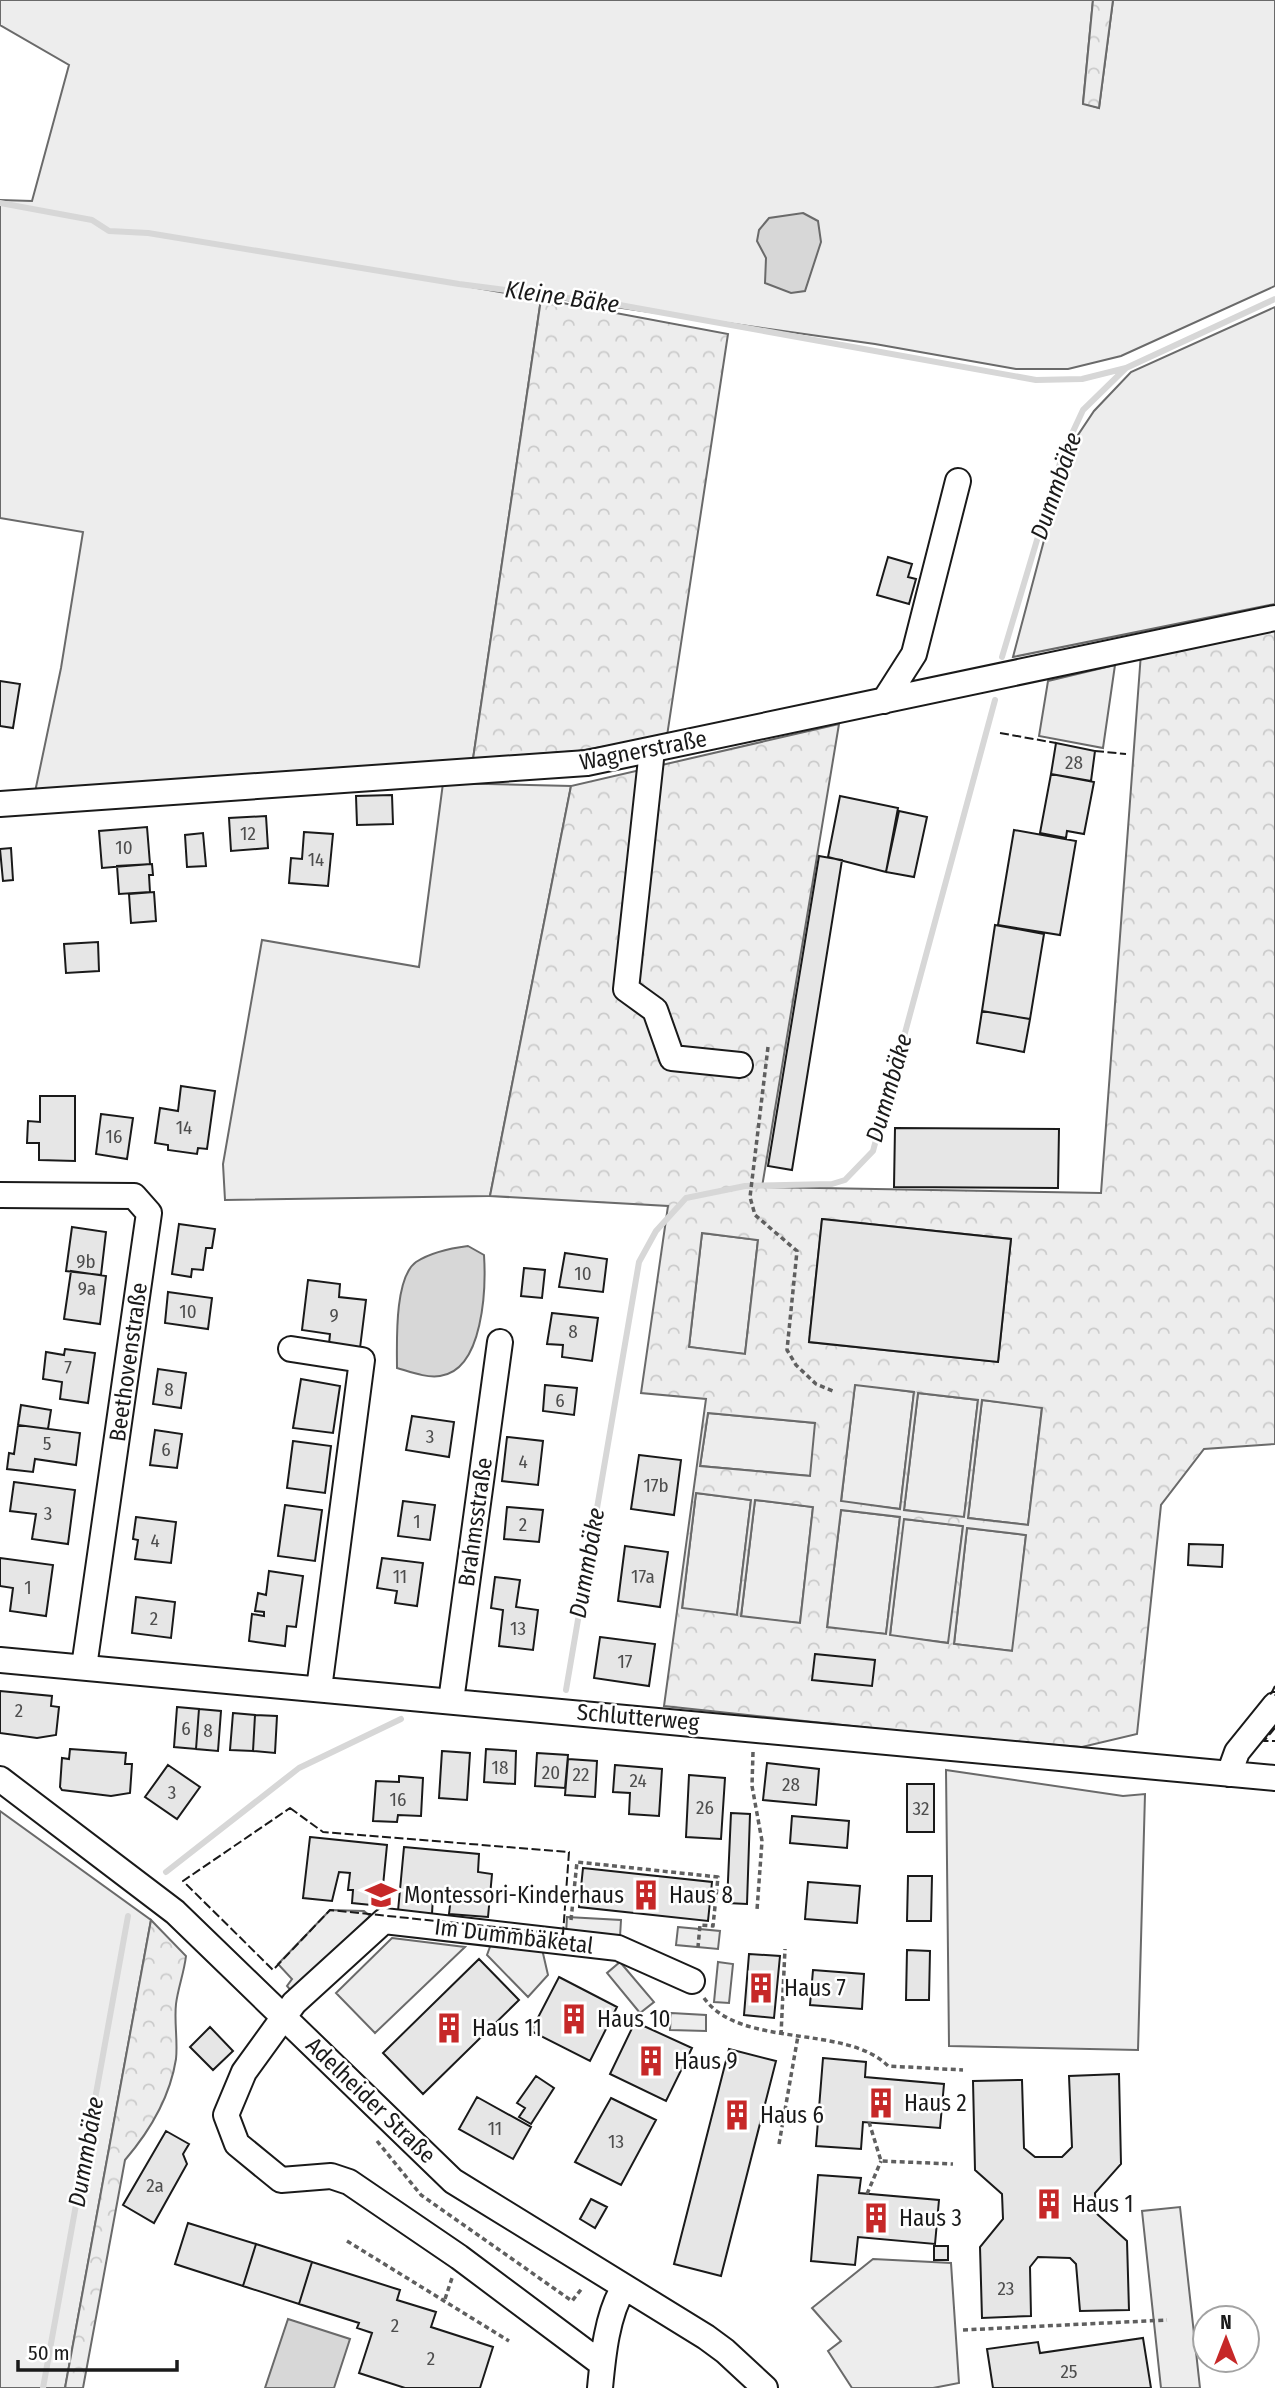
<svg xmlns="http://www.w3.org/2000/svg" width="1275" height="2388" font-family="'Fira Sans Condensed',sans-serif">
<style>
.built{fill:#ededed;stroke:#6a6a6a;stroke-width:2}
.forest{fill:url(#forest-crowns);stroke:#6a6a6a;stroke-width:2;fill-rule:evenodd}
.water{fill:#d7d7d7;stroke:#6a6a6a;stroke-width:2}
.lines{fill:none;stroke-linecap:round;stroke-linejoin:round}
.stream{stroke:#d7d7d7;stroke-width:6}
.building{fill:#e6e6e6;stroke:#1a1a1a;stroke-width:2}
.minor-casing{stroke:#1a1a1a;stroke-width:28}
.path{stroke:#5f5f5f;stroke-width:3.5;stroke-dasharray:5 3.5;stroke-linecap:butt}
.minor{stroke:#fff;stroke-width:24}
.fence{stroke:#1a1a1a;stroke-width:2;stroke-dasharray:9 3.5;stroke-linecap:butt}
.labels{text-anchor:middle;stroke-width:5;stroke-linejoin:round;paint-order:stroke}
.number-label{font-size:19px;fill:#4d4d4d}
.street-label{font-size:23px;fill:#1a1a1a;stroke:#fff}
.poi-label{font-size:23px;fill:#1a1a1a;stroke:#fff;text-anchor:start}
.water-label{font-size:24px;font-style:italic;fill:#1a1a1a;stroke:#fff}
</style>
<defs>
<pattern id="forest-crowns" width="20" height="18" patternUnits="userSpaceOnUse" patternTransform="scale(1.75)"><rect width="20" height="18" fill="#ededed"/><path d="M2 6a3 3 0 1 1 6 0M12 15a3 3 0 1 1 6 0" fill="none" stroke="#cbcbcb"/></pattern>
</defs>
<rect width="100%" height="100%" fill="#fff"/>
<path class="built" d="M0,0H1093L1083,103L1099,108L1113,0H1275V286L1121,356L1068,369H1016L875,344L454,284L541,299L473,759L35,792L61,668L83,532L0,518V200L32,201L69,65L0,25Z
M1275,307V604L1013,657L1068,450L1094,411L1131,372Z
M1115,665L1103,748L1039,736L1048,681Z
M443,783L571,786L490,1196L225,1200L223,1164L262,940L419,967Z
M702,1233L758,1240L745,1354L689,1347Z
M855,1384L914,1392L900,1509L841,1502Z
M918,1393L978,1400L964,1518L904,1510Z
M982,1400L1042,1407L1028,1525L968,1518Z
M708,1413L816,1423L811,1476L700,1466Z
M696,1493L751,1500L737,1615L682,1609Z
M755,1500L813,1507L800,1623L741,1617Z
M841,1510L900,1517L886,1634L827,1628Z
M903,1519L963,1526L949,1643L890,1636Z
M967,1528L1026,1535L1013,1651L954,1644Z
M946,1770L1123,1796L1145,1794L1138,2050L949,2046Z
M0,1811L151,1920L65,2388H0Z
M330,1910L364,1911L370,1916L292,1992L287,1986L292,1979L278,1964Z
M567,1917L621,1920L620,1937L566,1934Z
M678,1927L720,1931L718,1949L676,1945Z
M392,1938L465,1947L375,2033L336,1993Z
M491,1944L542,1949L548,1975L528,1997L487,1955Z
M620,1962L654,2002L640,2013L607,1973Z
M718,1962L733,1964L729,2003L714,2002Z
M671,2013L706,2015V2031L670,2030Z
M1180,2207L1200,2388H1161L1142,2211Z
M873,2259L951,2263L959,2383L933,2388H852L828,2351L841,2341L812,2308Z"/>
<path class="forest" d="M1093,0H1113L1099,108L1083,104Z
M541,299L728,334L667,736L578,751L473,759Z
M1275,626V1444L1204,1449L1161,1505L1137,1734L1082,1747L946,1736L664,1706L706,1399L641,1393L668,1206L490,1196L571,786L839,724L762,1187L1101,1193L1141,653ZM822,1219L1011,1239L998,1362L809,1342ZM702,1233L758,1240L745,1354L689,1347ZM855,1385L914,1392L900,1509L841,1501ZM918,1393L978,1400L964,1517L904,1510ZM982,1400L1042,1408L1028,1525L968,1518ZM708,1413L815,1423L810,1476L700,1466ZM696,1493L751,1500L737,1615L682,1608ZM755,1500L813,1507L800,1623L741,1616ZM841,1510L900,1517L886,1634L827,1627ZM904,1519L963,1526L948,1643L890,1635ZM967,1528L1026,1535L1012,1651L954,1644Z
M151,1920L186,1956C184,1973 178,1988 176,2004C174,2022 178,2041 176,2059C170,2097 149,2132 125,2160L83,2388H65Z"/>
<path class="water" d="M803,213L818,221L821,242L805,291L791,293L765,283L766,258L757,241L759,230L769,218Z
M468,1246L484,1255C486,1287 484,1370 440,1376C426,1378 411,1372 397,1368C397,1344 394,1278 416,1262C430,1253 452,1248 468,1246Z
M288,2319L350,2339L334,2388H265Z"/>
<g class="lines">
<path class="stream" d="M0,203L92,220L109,231L148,233L459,284L614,304L1036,380L1082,379L1126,368
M1002,657L1063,453L1083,410L1126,368L1275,299
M566,1690L639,1262L656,1231L686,1198L745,1186L832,1184L845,1180L873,1151L995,700
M166,1872L299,1768L401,1719
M43,2388L128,1916"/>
</g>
<path class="building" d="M888,557L912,564L908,577L916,579L909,604L877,595Z
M0,681L20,684L13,728L0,726Z
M1056,743L1095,751L1091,781L1051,774Z
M1051,774L1094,782L1084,834L1067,831L1066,838L1040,833Z
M392,795L393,824L357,825L356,796Z
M840,796L898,808L886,872L828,857Z
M899,811L927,817L914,877L886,872Z
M266,816L268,848L231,851L229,818Z
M147,827L150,864L102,868L99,831Z
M1014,830L1076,841L1060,935L998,925Z
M304,832L333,834L328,886L289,883L291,858L302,859Z
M203,833L206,866L187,867L185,835Z
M11,848L13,880L3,881L0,849Z
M819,856L842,860L792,1170L768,1166Z
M152,864L153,875H149L150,892L119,894L117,866Z
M154,892L156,921L131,923L129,894Z
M995,925L1044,934L1030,1019L982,1011Z
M98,942L99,971L66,973L64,944Z
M982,1011L1030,1019L1024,1052L977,1043Z
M181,1086L215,1091L207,1149L198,1148L197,1154L168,1150V1145L155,1143L160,1108L178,1111Z
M40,1096H75V1161L39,1160V1143H27L28,1121L40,1122Z
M101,1114L133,1118L127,1159L96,1154Z
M895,1128L1059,1129L1058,1188L894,1187Z
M822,1219L1011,1239L998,1362L809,1342Z
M179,1224L215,1229L212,1248H206L203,1270L192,1269L191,1277L172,1274Z
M72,1227L106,1232L101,1275L66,1271Z
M565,1253L607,1259L603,1292L559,1287Z
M524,1268L545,1270L542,1298L521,1296Z
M71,1271L106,1276L100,1324L64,1319Z
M308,1280L340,1284L339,1297L366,1300L360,1348L329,1344L330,1334L302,1330Z
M168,1292L212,1298L208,1329L165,1323Z
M552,1313L598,1318L592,1361L562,1357L563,1345L547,1344Z
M65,1349L95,1353L88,1403L60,1399L62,1382L43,1379L46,1352L64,1355Z
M158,1369L186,1373L181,1408L153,1404Z
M301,1379L340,1386L333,1433L293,1428Z
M545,1385L577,1388L574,1415L543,1411Z
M21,1405L51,1410L48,1429L18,1425Z
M412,1416L454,1422L449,1457L406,1450Z
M18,1425L80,1433L76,1465L35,1459L33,1472L7,1469L9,1453L14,1454Z
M155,1430L182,1434L177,1468L150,1465Z
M507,1437L543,1441L538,1485L502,1481Z
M293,1441L331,1446L325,1493L287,1488Z
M639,1455L681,1460L674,1515L631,1509Z
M14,1482L75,1490L68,1544L32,1539L36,1514L10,1511Z
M403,1501L435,1505L430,1540L398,1536Z
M285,1505L322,1510L315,1561L278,1556Z
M507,1507L543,1510L539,1542L504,1539Z
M136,1517L176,1522L171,1563L135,1559L138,1540L133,1539Z
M1189,1544L1223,1545L1222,1567L1188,1565Z
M625,1546L668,1552L660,1607L618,1601Z
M0,1558L53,1565L46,1616L10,1611L13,1588L0,1586Z
M382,1558L423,1563L417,1606L395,1603L397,1591L377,1588Z
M269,1571L303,1576L296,1627L287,1626L285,1646L249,1641L252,1614L264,1616V1612L255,1611L258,1593L266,1595Z
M495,1577L520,1580L516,1607L538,1610L533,1650L499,1646L503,1610L491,1608Z
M136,1597L175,1602L171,1638L132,1633Z
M600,1637L655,1644L649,1686L594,1678Z
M815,1654L875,1660L872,1686L812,1680Z
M0,1691L52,1696L51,1706L59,1707L56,1735L37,1738L0,1733Z
M177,1707L199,1709L196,1749L174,1747Z
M199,1709L221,1711L218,1751L196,1749Z
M233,1713L255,1715L253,1751L230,1750Z
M255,1715L277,1716L275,1753L253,1751Z
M70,1749L126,1753L125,1764H132L130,1793L111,1796L62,1790L60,1787L62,1758L69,1759Z
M486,1749L516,1751L515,1784L484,1782Z
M442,1751L470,1753L467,1800L439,1798Z
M537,1753L568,1755L565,1788L535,1786Z
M568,1759L597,1761L595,1797L565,1795Z
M767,1763L819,1769L816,1805L763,1800Z
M168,1765L200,1787L177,1819L145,1797Z
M615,1765L662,1769L659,1816L629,1814L630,1793L613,1792Z
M689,1775L725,1778L721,1839L686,1837Z
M399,1776L423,1778L421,1816L398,1815L397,1822L373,1821L376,1781L399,1782Z
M907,1784H934V1832H907Z
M731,1813L750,1814L747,1904L727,1903Z
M792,1816L849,1821L847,1848L790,1843Z
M310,1837L387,1845L381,1906L352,1903L353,1890H348L350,1873L339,1872L332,1901L303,1898Z
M404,1847L479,1854L478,1872L492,1874L488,1917L449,1914L451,1897L433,1896L432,1914L398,1911Z
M583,1868L712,1882L708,1921L579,1907Z
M908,1876H932L931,1921H907Z
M808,1882L860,1886L857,1923L805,1919Z
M907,1950L930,1951L929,2000H906Z
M749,1954L780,1956L774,2018L744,2015Z
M479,1959L519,2000L423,2094L383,2053Z
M813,1970L864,1974L862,2009L810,2005Z
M559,1977L617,2007L590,2061L531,2031Z
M635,2022L692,2048L666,2101L610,2074Z
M210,2027L233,2051L213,2070L190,2047Z
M729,2049L776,2061L721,2276L674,2264Z
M823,2058L866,2062L865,2077L944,2084L940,2128L863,2122L861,2149L816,2146Z
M1119,2074L1121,2164L1095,2193L1096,2213L1127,2241L1129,2310L1080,2311L1076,2264L1070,2258L1038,2257L1030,2267L1031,2316L982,2318L980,2247L1003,2219L1002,2194L975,2170L973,2081L1022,2080L1024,2148L1035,2157H1062L1072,2147L1069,2076Z
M536,2076L554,2088L531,2124L519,2117L525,2108L517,2103Z
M477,2097L531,2127L513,2159L459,2129Z
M611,2098L656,2120L621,2185L575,2162Z
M166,2131L189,2144L183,2154L187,2164L154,2223L123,2205Z
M818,2175L861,2178L859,2193L939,2200L935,2244L858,2237L855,2265L811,2261Z
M591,2199L607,2207L595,2228L580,2219Z
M188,2223L256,2244L243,2286L175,2264Z
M256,2244L312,2262L299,2304L243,2286Z
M934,2246H948V2260H934Z
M312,2262L400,2290L397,2300L436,2312L431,2327L493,2347L480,2388H405L359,2373L372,2333L357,2328L359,2323L299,2304Z
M1143,2338L1151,2388H993L987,2349L1038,2342L1040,2353Z"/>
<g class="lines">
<g class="minor-casing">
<path id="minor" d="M884,701L914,654L958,481
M652,750L626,989L655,1010L672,1058L740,1065
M0,804L587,763L1275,618
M0,1195L134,1196L149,1213L84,1667
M291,1349L362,1360L319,1689
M0,1660L1275,1778
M451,1701L500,1342
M1229,1774L1237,1752L1275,1705
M0,1779L175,1912L453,2181L706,2337L725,2351L765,2388
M602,2364L459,2257L349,2182L331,2176L281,2180L237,2144L226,2115L244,2072L294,2003L384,1921L618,1948L692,1981
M600,2388C603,2356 607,2314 624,2287"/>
</g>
<path class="path" d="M768,1047L750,1197L755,1215L797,1251L787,1350L796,1365L816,1384L835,1392
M753,1752L752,1786L762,1841L757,1910
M571,1920L577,1862L718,1877L713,1926L700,1925L698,1947
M704,1998C740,2049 847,2024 888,2066L963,2070
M781,2035L785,1949
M869,2122L881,2161L953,2164
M377,2141L421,2195L572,2301L583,2287
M779,2144L798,2036
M867,2194L881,2161
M347,2241L509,2341
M445,2299L452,2278
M963,2330L1167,2320"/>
<use href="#minor" class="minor"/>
<path class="fence" d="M1000,733L1056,743
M1095,751L1126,754
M1275,1686L1271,1694L1275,1695
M1275,1728L1264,1741H1275
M290,1808L323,1832L569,1852L563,1934L330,1910L273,1970L183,1881Z"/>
</g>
<defs>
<g id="school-bare" transform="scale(2.415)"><path d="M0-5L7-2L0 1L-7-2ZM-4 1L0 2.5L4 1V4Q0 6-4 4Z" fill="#c62828" stroke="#fff" stroke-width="2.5" paint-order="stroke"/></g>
<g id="building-bare" transform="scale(2.415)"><path d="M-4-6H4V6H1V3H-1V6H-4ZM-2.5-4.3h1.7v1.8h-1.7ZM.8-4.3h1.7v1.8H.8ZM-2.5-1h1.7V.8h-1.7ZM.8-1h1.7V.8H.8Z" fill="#c62828" stroke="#fff" stroke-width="2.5" paint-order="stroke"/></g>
</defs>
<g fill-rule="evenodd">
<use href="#school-bare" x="381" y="1895"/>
<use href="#building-bare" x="646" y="1895"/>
<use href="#building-bare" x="761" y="1988"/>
<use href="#building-bare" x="574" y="2019"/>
<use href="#building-bare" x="449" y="2028"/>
<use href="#building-bare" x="651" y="2061"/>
<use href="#building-bare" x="881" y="2103"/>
<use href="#building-bare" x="737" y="2115"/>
<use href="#building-bare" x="1049" y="2204"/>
<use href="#building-bare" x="876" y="2218"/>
</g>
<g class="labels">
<g class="number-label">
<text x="1074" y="769">28</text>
<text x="248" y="840">12</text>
<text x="124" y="854">10</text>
<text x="316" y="866">14</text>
<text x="184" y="1134">14</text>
<text x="114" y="1143">16</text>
<text x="86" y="1268">9b</text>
<text x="583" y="1280">10</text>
<text x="87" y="1295">9a</text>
<text x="188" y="1318">10</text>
<text x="334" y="1322">9</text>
<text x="573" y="1338">8</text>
<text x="68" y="1374">7</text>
<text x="169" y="1396">8</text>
<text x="560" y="1407">6</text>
<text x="430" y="1443">3</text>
<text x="47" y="1450">5</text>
<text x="166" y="1456">6</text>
<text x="523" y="1468">4</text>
<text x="656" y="1492">17b</text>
<text x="48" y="1520">3</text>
<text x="417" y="1528">1</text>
<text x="523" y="1531">2</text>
<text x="155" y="1547">4</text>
<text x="400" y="1583">11</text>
<text x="643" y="1583">17a</text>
<text x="28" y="1594">1</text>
<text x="154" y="1625">2</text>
<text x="518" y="1635">13</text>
<text x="625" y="1668">17</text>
<text x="19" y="1717">2</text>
<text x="186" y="1735">6</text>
<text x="208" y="1737">8</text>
<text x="500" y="1774">18</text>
<text x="551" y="1779">20</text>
<text x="581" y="1781">22</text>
<text x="638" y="1787">24</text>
<text x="791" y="1791">28</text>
<text x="172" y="1799">3</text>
<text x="398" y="1806">16</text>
<text x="705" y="1814">26</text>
<text x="921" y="1815">32</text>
<text x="495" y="2135">11</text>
<text x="616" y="2148">13</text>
<text x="155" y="2192">2a</text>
<text x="1006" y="2295">23</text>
<text x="395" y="2332">2</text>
<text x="431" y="2365">2</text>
<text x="1069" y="2378">25</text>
</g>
<g class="street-label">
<text transform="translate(643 750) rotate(-11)" y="8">Wagnerstraße</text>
<text transform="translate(128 1362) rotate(-82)" y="8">Beethovenstraße</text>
<text transform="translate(475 1522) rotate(-82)" y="8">Brahmsstraße</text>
<text transform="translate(638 1717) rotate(5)" y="8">Schlutterweg</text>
<text transform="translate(514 1936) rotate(7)" y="8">Im Dummbäketal</text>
<text transform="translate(371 2100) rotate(44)" y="8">Adelheider Straße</text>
</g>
<g class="poi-label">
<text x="404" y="1903">Montessori-Kinderhaus</text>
<text x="669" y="1903">Haus 8</text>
<text x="784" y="1996">Haus 7</text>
<text x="597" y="2027">Haus 10</text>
<text x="472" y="2036">Haus 11</text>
<text x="674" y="2069">Haus 9</text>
<text x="904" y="2111">Haus 2</text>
<text x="760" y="2123">Haus 6</text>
<text x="1072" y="2212">Haus 1</text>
<text x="899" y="2226">Haus 3</text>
</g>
<g class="water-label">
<text transform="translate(562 297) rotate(8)" y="8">Kleine Bäke</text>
<text transform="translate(1056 486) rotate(-71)" y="8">Dummbäke</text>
<text transform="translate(889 1088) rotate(-74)" y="8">Dummbäke</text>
<text transform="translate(587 1563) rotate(-80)" y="8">Dummbäke</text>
<text transform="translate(86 2152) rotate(-80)" y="8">Dummbäke</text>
</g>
</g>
<g transform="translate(1226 2339)"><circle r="33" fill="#ffffff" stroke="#a3a3a3" stroke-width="2"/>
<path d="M0-5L12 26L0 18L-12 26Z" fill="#c62828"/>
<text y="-10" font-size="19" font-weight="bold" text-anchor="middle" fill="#1a1a1a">N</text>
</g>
<path d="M18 2360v10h159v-10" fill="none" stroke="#1a1a1a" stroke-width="3.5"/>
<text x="28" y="2360" font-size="21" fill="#1a1a1a" stroke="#ffffff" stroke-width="5" paint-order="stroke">50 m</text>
</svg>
